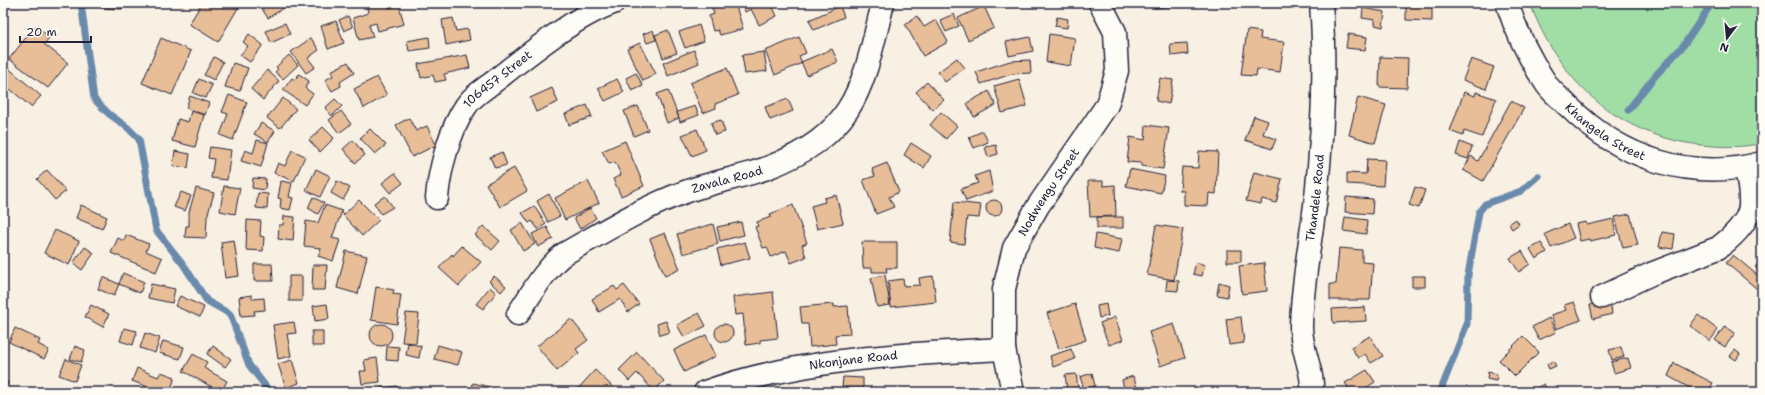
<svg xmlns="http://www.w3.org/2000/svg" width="1765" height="395" font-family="'Shantell Sans',sans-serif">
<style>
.green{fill:#a0dea6;stroke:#618070}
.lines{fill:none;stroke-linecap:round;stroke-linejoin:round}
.stream{stroke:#6a8aac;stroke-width:7}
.building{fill:#e8be98;stroke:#22223b}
.minor-casing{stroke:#22223b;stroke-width:25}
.tertiary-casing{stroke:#22223b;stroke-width:25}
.minor{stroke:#fdfcf7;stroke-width:22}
.tertiary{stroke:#fdfcf7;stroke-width:22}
.labels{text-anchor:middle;stroke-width:3.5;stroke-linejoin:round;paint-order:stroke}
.street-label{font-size:12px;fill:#22223b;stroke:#fdfcf7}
</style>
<rect width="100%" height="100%" fill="#f9f0e4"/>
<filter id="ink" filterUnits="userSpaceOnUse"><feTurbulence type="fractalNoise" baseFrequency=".025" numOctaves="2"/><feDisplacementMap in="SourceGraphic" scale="8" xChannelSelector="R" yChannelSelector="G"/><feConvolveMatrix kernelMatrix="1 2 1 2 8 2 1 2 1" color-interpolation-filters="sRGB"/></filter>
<g filter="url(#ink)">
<path class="green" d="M1530,3H1762V143C1743,148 1721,147 1701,145C1617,136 1558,80 1530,3Z"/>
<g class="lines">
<path class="stream" d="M81,3L94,99L109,114L127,127L139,139L156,230L183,264L207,301L230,314L249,365L270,392
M1628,110L1655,76L1683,46L1712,3
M1440,392L1467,324L1468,275L1479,212L1485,204L1521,191L1538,176"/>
</g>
<path class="building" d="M101,3H122V9L101,8Z
M202,3H241L218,42L189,24Z
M266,3H287L288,5L268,18L260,6Z
M366,3H388L389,8L399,5L404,24L378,31L376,23L369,25L373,37L359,40L353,18L368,13Z
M715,3H735L743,29L720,35L718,30L713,31L709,16L714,14L711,4Z
M741,3H771L777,16L759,25L751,9L745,12Z
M846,3H860L848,8Z
M1153,3H1178V6L1154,8Z
M1406,4L1432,5V21L1406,20Z
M840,6L844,17L814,30L809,20Z
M984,6L994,28L968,40L958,18Z
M1363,8L1385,12L1383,27L1375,25V20L1362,18Z
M954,14L959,26L946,32L940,20Z
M348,16L353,27L344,31L339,20Z
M917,16L924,27L936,20L948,42L923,56L905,24Z
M1057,17L1068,19L1067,28L1055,26Z
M453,18L456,31L468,29L470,40L446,45L442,20Z
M336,21L344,43L328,49L321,26Z
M285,23L290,34L271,43L266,31Z
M699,25L704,41L685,48L679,32Z
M35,26L50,37L44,44L68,63L48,88L9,59Z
M653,30L656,40L647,43L643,34Z
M668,30L677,53L663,58L655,35Z
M1247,30L1261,32L1260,39L1284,42L1280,72L1257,69L1256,76L1241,75Z
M249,34L263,45L250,62L240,55L248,46L243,42Z
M1049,34L1075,38L1071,66L1046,62Z
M1348,34L1367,37L1365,50L1346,48Z
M429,37L430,48L409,51L407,41Z
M799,37L806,53L799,56L802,63L775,75L765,51Z
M1030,37L1033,51L1009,56L1006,42Z
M161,38L191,51L172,95L142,83Z
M311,38L319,50L308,58L315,67L306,73L291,52Z
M640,43L656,74L643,81L627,49Z
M1187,43L1188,54L1171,56L1170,44Z
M832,49L838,62L807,75L801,62Z
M694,50L699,63L668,76L663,63Z
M764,52L767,71L745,74L742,55Z
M289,55L298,65L283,79L275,72L278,69L276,67Z
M467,55L470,68L444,74L446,80L435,82L433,75L421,78L418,64Z
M214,57L223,62L214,80L204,75Z
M1380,57L1408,58L1407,88L1379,87Z
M957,58L965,68L945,82L938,72Z
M1471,59L1494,67L1486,89L1463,80Z
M1030,60L1031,73L1012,74L981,84L976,72L1010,61Z
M348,62L354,73L340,82L341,86L332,91L325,80L333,76L331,71Z
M233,63L248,68L240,91L225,87Z
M6,66L41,96L31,107L3,83V69Z
M727,68L738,95L715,104L716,108L703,113L690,83Z
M267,70L279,81L263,100L251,89Z
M636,73L643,86L632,91L626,78Z
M299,74L309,81L305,88L313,94L305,105L283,90L292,78L295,80Z
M377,77L387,95L364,108L354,89Z
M1160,78L1173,80L1169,104L1156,101Z
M199,79L212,85L206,98L193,93Z
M617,79L624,92L605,101L598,88Z
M1019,79L1027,106L1002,113L994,86Z
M927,82L944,100L933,110L916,92Z
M552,88L558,102L536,112L530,98Z
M668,90L679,118L667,123L657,94Z
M989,91L996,105L974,117L967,103Z
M1464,92L1475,96L1476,92L1496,99L1482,137L1464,131L1463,136L1450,131Z
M229,95L247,102L233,140L220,135L228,114L222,112Z
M190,96L209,103L205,115L186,108Z
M1358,97L1386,105L1375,143L1349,135Z
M283,98L296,109L280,128L267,118Z
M335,99L342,106L332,116L325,108Z
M788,99L793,111L770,120L765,107Z
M1511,101L1524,108L1483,181L1463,170L1471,156L1478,161Z
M587,105L592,117L569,125L565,114Z
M638,106L648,130L634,136L624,111Z
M695,106L699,115L680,122L677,112Z
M191,111L204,115L195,147L172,141L178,119L188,122Z
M341,111L351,124L339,133L329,120Z
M941,112L957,126L946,139L930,125Z
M1254,116L1268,121L1263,134L1276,139L1272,149L1245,140Z
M409,118L416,131L427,126L436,145L412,157L396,125Z
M721,120L725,132L715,135L711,123Z
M261,123L275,131L268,142L254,134Z
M1146,125L1169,128L1163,169L1141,166V163L1127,162L1130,137L1145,140Z
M323,127L334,138L320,152L309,140Z
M370,129L386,145L375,154L360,138Z
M697,129L706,150L692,156L682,135Z
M983,131L988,142L974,148L969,137Z
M257,140L268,143L261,167L241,161L245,150L253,153Z
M353,140L365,155L355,163L343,149Z
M625,141L644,186L621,196L613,179L621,175L615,162L609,164L602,151Z
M1460,142L1472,147L1468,159L1456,155Z
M911,143L931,156L924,168L904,155Z
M996,145L998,154L988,157L985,147Z
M210,147L231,150L227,180L211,178L214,159L208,158Z
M292,150L305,156L294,181L274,173L278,163L285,166Z
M175,151L190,154L188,168L173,166Z
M1199,151L1218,152L1216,194L1209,193L1208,206L1184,205V191H1180L1182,167L1198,168Z
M502,152L507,165L495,168L490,157Z
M1367,159L1385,160L1383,186L1347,184V173L1366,174Z
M887,163L899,192L889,197L894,207L876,214L863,180L875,176L872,169Z
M514,168L527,191L500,207L486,184Z
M316,169L330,176L320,197L306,190Z
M1130,169L1165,176L1161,193L1126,186Z
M47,170L66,191L55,200L37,179Z
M989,171L993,191L966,201L961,189L978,183L975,176Z
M1254,172L1282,179L1276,203L1262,199L1261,204L1246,201Z
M395,173L403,183L390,193L382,183Z
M253,178L266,179L265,190L252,188Z
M281,181L292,183L289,197L293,198L290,210L280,208L281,199L278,198Z
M337,181L350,188L343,200L331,193Z
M588,181L599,203L565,220L555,198Z
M1088,181H1103V186L1115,185L1116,216L1090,217Z
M224,186L240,188L235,214L220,211Z
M1415,187L1425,190L1419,208L1409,205Z
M196,188L214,193L207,217L206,238L185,237L186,226H189V212Z
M181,192L191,196L185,211L174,207Z
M258,193L268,194L267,209L256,208Z
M549,194L560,216L548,222L537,201Z
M836,195L843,223L817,229L811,206L825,202L824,198Z
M385,196L393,207L381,214L374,203Z
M313,197L324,203L318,214L308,208Z
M1346,197L1373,199L1372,214L1345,212Z
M986 208a8 8 0 1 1 16 0a8 8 0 1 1-16 0Z
M359,200L379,220L362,236L343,215Z
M954,202L981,205L979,218L967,217L964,244L950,242Z
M81,205L107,217L102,229L76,218Z
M325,205L342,211L332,238L340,240L333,261L318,256L321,248L304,246L306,221L318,223Z
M793,205L807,243L802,245L806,257L791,263L786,251L771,257L767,247L763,248L755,227L758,226L757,222L771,217L770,214Z
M534,206L546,224L538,229L532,221L529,223L522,213Z
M590,208L596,218L580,229L574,218Z
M1630,214L1638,245L1623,248L1615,217Z
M284,216L295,217L293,241L278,239L279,225H283Z
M1097,217H1123V228H1097Z
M1345,217L1367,220L1366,234L1343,231Z
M1516,219L1519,224L1512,229L1509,224Z
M1613,219L1616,235L1590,241L1589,239L1580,241L1576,224L1586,222L1587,225Z
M247,220L261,221L260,236L264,237L263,251L246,250Z
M741,222L744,235L720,241L717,227Z
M522,223L535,244L523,251L511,230Z
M713,224L718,244L683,254L677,234Z
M1568,224L1574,238L1551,248L1545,234Z
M1156,225L1183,229L1174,280L1147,275Z
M483,226L500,241L492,250L475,235Z
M547,227L553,239L538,247L532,234Z
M55,230L79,241L69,265L44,253Z
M1662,232L1675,234L1673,249L1659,247Z
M665,233L680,269L665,276L650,239Z
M1096,234L1122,239L1119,253L1094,248Z
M126,235L149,244L146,251L162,258L156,272L111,253L118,238L124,241Z
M234,240L239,276L225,278L221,242Z
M745,242L750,258L721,265L717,249Z
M862,242H897V268H886L887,272H872V268H863Z
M1541,243L1547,252L1536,259L1530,249Z
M462,246L481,262L459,286L439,268L452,254L453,256Z
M85,247L94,253L82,270L73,263Z
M1339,248L1362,250V262L1373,263L1370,300H1330V284H1336Z
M1227,250H1241V262H1227Z
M346,251L367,256L358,294L337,288Z
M1522,251L1530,264L1519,272L1510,258Z
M1733,255L1762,279V293L1726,263Z
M1762,260V274L1755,267Z
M1196,262L1205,265L1202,276L1193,274Z
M1264,263L1267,291L1242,294L1239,266Z
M254,264H272L273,281H254Z
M313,265H327L325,290H312Z
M123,273L144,282L140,293L119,284Z
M885,275L890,305L877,307L871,278Z
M289,276H302V301H289Z
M494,276L506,286L501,292L489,281Z
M933,276L936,302L891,307L888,281L903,279L904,286L920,285L919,278Z
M1412,276H1425V287H1412Z
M103,277L119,284L114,296L98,289Z
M1167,280L1179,281L1178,291L1166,290Z
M1219,282L1229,285L1227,297L1217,295Z
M151,284L175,289L172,303L148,298Z
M624,285L639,304L628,312L620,299L599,312L592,299L614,286L617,290Z
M376,287L394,290L393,294L401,295L397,324L371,320Z
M490,287L496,293L483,309L476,304Z
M773,292L778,338L760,340V343L746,345L743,314L735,315L733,297Z
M252,295V299L264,298L265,310L254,311L255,315L241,316L239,297Z
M180,296L204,307L200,317L175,306Z
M1610,301L1612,314L1593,319L1590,305Z
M1574,302L1581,320L1556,329L1551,315L1566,310L1564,305Z
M327,304L329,319L315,321L313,306Z
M834,304V307L848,306L850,334L835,335L836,344L810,347L808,324H802L800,307Z
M1075,304L1086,340L1059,349L1047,313Z
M1106,304L1108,316L1099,318L1097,306Z
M91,305L109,314L103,327L85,317Z
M1365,307L1366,321L1333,323L1332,309Z
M406,313L419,314L416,343L402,342Z
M699,313L706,326L684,337L677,325Z
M1698,315L1718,330L1710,341L1690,326Z
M1115,317L1123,340L1109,345L1100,323Z
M1241,317L1244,343L1229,345L1226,319Z
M1549,318L1556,332L1539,340L1532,327Z
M571,319L588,340L576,349L579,353L557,371L537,346Z
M666,321L670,332L660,335L657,324Z
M294,322L296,333L287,334L291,356L278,359L273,325Z
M370 335a11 11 0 1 1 22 0a11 11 0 1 1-22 0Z
M1174,324L1185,358L1160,366L1149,332Z
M715 333a9 9 0 1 1 18 0a9 9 0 1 1-18 0Z
M1725,326L1735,333L1725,347L1715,340Z
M15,328L40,340L38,344L49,350L44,359L9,342Z
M124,328L137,331L133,345L120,341Z
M312,331H323V346H312Z
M145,333L160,338L155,353L140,348Z
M706,335L716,356L684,372L674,350Z
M1370,336L1383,356L1371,363L1365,354L1358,358L1351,347Z
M1523,336L1539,352L1515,376L1499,360Z
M163,341L184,347L180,359L159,353Z
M408,343L421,346L419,358L406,355Z
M438,345L462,352L458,365L434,359Z
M75,346L85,350L81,362L70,359Z
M213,346L231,359L225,367L207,354Z
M387,346L399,347L398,361L386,360Z
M1621,347L1624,357L1612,360L1609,350Z
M1071,349L1075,359L1053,367L1050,356Z
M1735,350L1740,354L1736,360L1730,356Z
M637,352L664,381L654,391L637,373L629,381L619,370Z
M193,354L207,362L204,368L227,381L221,392L183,371Z
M377,358L380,382L362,384L360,371H366L364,360Z
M1628,358L1631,368L1614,373L1611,362Z
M66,359L81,365L75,381L59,375Z
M292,360L299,383L286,388L278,364Z
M1553,361L1556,366L1549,369L1547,364Z
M1674,363L1713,383L1708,392H1697L1668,376Z
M137,368L158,377L161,372L175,377L170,392H161L132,381Z
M595,370L616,390L614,392H575Z
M1367,370L1375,382L1359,392H1351L1345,383Z
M1488,372L1497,374L1496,381L1487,379Z
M1092,373L1095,386L1084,389L1080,377Z
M1076,374L1078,387L1067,389L1065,375Z
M1133,376L1138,390L1125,392L1122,380Z
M843,377L863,378V389L842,388Z
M3,379L8,383L3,390Z
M473,383L490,387V390H492V392H471Z
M1544,384L1548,392H1535L1534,389Z
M303,386L304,392H287V391Z
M397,386L398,392H381L380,388Z"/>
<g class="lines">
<g class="minor-casing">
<g id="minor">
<path id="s1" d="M437,198C439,171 450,129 466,106C473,95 486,88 496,80C529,54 574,17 613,3"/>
<path d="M1602,297L1651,274L1718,248C1730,239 1749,222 1750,206C1751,193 1748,180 1746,168"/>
<path id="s2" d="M518,314C532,293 544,270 564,254C603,232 643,207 685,192C711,182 740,178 767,168C857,133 862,89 883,3"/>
<path id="s3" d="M705,392C801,358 903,354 1004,349"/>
<path id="s4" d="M1312,392C1314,372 1301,350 1301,327C1302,283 1311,240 1316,197C1323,132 1326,68 1321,3"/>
</g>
</g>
<g class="tertiary-casing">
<g id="tertiary">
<path id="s5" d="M1507,3C1516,31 1530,60 1547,85C1552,92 1561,99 1568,106C1620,158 1690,182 1762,163"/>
<path id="s6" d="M1013,392L1004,349V289L1014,248L1038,206L1107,105L1117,71L1115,32L1100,3"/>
</g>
</g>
<use href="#minor" class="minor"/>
<use href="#tertiary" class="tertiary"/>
</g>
</g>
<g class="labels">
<g class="street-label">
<text dy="4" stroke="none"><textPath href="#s1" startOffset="139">106457 Street</textPath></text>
<text dy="4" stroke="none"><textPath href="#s5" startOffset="167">Khangela Street</textPath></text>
<text dy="4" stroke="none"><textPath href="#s2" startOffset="256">Zavala Road</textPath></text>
<text dy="4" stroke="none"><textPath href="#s6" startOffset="212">Nodwengu Street</textPath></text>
<text dy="4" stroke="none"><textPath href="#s4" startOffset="196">Thandele Road</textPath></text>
<text dy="4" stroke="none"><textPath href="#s3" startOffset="152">Nkonjane Road</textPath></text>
</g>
</g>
<rect width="1765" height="395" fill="none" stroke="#fdfcf7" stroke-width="16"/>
<rect x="8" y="8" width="1749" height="379" fill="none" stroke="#22223b" stroke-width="1.5" filter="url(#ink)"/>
<g transform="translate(1727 38) rotate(196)" stroke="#fdfcf7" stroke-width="3" paint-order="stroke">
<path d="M0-3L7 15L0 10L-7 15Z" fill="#22223b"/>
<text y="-6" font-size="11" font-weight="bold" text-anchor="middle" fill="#22223b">N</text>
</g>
<path d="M20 36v6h71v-6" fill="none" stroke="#22223b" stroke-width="2"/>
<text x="26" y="36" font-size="12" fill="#22223b" stroke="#fdfcf7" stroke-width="3" paint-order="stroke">20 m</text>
</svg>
